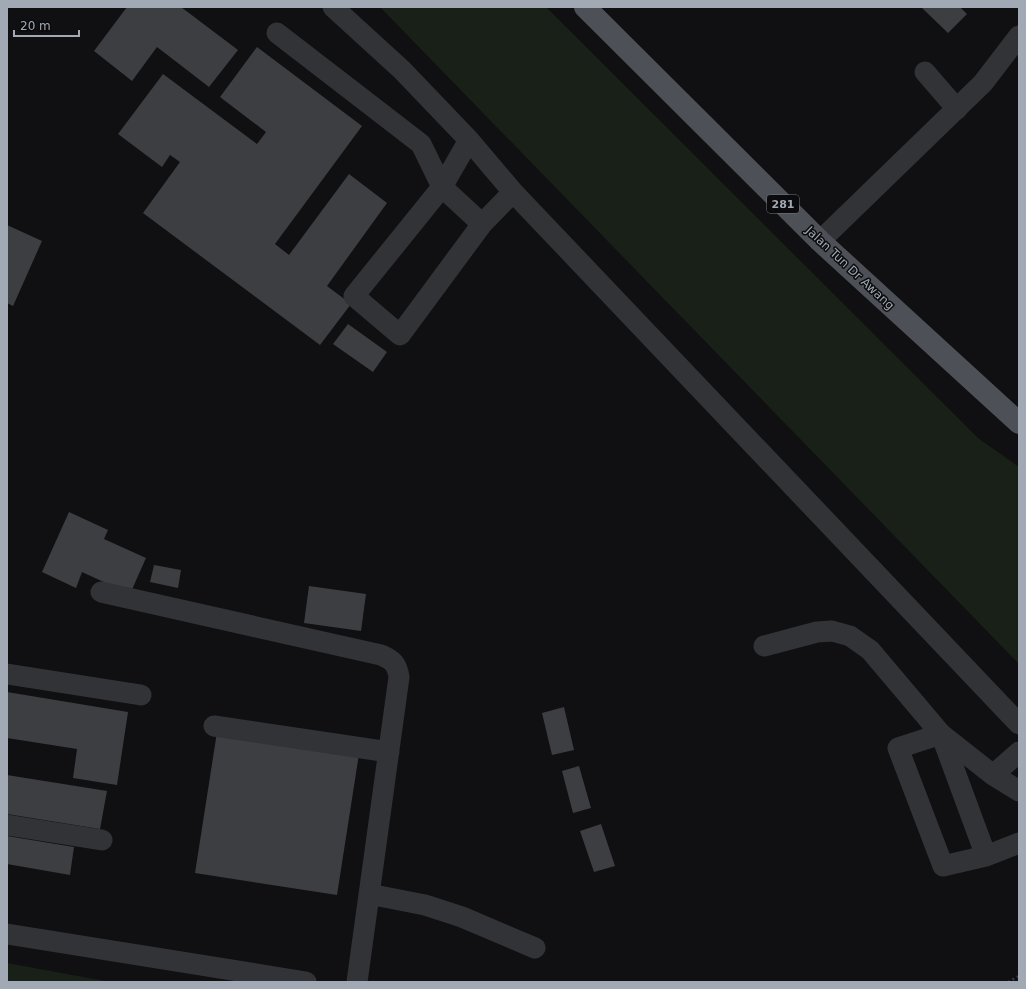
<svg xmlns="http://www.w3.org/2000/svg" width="1026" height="989" font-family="'DejaVu Sans',sans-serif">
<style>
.green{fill:#182018}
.building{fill:#3c3e42}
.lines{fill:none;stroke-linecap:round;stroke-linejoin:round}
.path{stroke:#373a3e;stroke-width:2.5;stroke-dasharray:2 3;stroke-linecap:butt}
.minor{stroke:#313337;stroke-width:21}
.major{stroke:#4d5056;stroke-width:22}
.labels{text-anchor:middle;stroke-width:3;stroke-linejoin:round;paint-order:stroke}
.shield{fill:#0b0b0d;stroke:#737a82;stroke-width:1}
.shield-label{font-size:11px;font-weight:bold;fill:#a0a9b4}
.street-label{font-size:12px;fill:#a0a9b4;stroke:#0b0b0d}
</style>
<rect width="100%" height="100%" fill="#101012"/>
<path class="green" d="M380,7H546L978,438L1019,467V664Z
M7,963L105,981V982H7Z"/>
<path class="building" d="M127,7H181L238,50L209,87L157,47L132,81L94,51Z
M921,7H960L967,14L948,33Z
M257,47L362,126L275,244L289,255L349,174L387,203L327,286L351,304L320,345L143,213L180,162L170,155L162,167L118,134L163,74L257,144L266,132L220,97Z
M7,225L42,241L13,306L7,303Z
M348,324L387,352L373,372L333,344Z
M69,512L108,530L104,539L146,558L130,594L82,572L76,588L42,572Z
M154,565L181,570L178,588L150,582Z
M309,586L366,594L361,631L304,623Z
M7,692L128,712L117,785L73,778L77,749L7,738Z
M564,707L574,750L552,755L542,713Z
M217,732L359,754L337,895L195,873Z
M579,766L591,808L573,813L562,771Z
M7,775L107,791L100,829L7,814Z
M601,824L615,866L594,872L580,831Z
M7,836L74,847L70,875L7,864Z"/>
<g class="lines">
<path class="path" d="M1008,982L1019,976"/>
<path class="minor" d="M333,7L402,70L469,140L513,192L1019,724
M277,33L421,144L442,187L482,224
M925,72L957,109
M469,140L442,187L354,296L400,335L482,224L513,192
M820,241L983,83L1019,36
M101,592L381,655C393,660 397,664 399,677L357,982
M764,646L817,632L832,631L850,636L870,650L941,734L993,775L1019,791
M7,674L141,695
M214,726L389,752
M993,775L1019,752
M7,825L102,840
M986,856L941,734L898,748L943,866L986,856L1019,843
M369,894L425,905L462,917L535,948
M7,934L306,982"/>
<path class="major" d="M585,7L820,241L1019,423"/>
</g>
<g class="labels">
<rect class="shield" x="767" y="195" width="32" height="18" rx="3"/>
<g class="shield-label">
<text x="783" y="208">281</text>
</g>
<g class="street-label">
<text transform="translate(850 268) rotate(43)" y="4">Jalan Tun Dr Awang</text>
</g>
</g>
<rect width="1026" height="989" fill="none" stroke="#a0a9b4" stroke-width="16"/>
<path d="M14 30v6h65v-6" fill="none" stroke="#a0a9b4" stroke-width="2"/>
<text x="20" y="30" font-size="12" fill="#a0a9b4" stroke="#0b0b0d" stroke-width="3" paint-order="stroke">20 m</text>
</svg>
